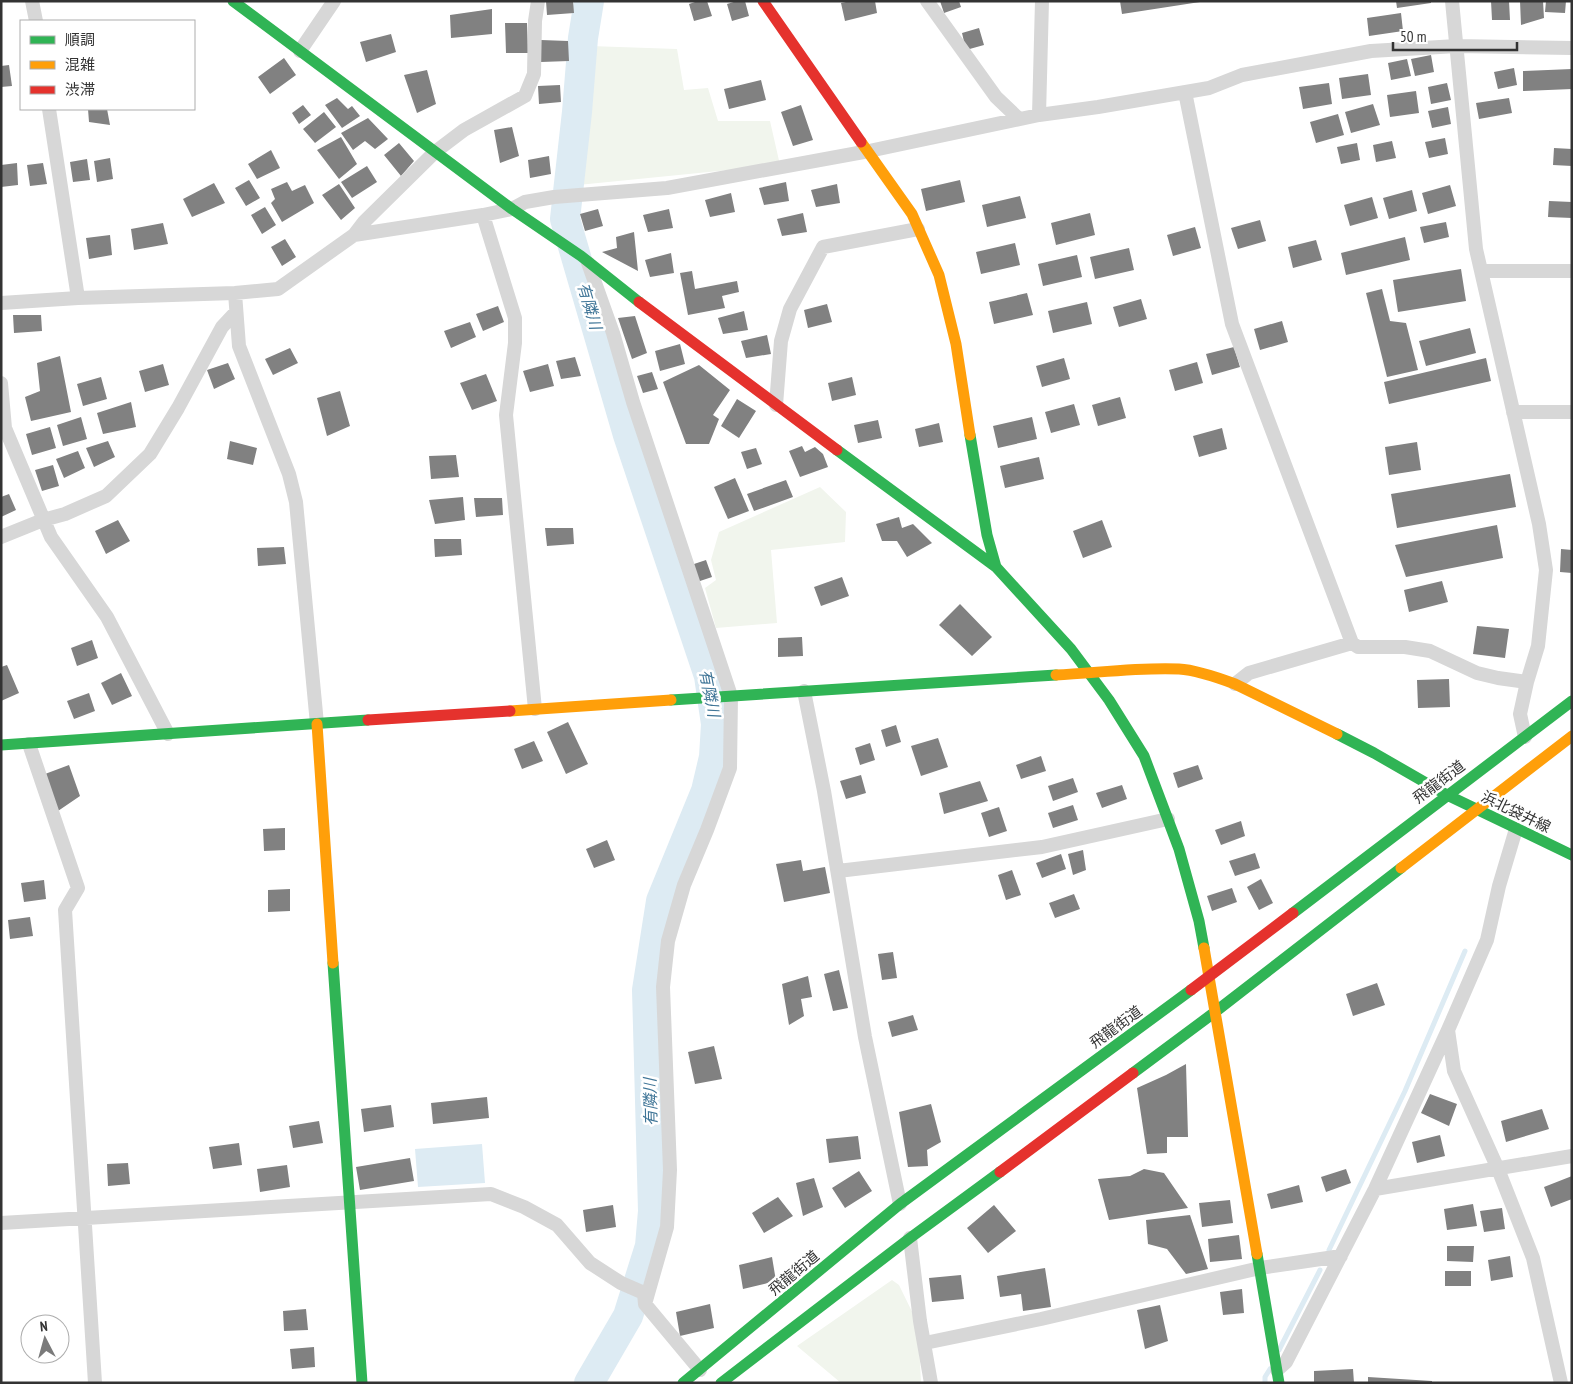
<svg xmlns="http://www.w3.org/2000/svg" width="1573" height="1384" font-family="'PT Sans Narrow','Noto Sans JP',sans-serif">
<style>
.green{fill:#f1f5ed}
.water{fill:#ddebf3}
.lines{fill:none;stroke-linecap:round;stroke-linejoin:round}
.stream{stroke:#ddebf3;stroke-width:5}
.river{stroke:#ddebf3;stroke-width:30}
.building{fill:#818181}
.street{stroke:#d7d7d7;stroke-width:14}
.fast{stroke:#30b455;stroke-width:11}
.slow{stroke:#ff9f0a;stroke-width:11}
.jam{stroke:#e5322d;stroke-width:11}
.labels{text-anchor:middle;stroke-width:5;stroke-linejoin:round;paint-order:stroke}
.street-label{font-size:15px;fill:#333;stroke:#fff}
.water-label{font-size:16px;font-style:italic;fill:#3f7597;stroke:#fff}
</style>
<rect width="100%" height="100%" fill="#fff"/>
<path class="green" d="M590,46L677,49L684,90L708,88L718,121H770L780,165L578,185Z
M820,487L846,512L845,542L771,550L777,623L716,628L705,588L716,580L711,560L719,532Z
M892,1280L899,1285L918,1324L921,1383H841L797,1346Z"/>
<path class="water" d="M482,1144L485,1183L418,1187L415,1149Z"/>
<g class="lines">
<path class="stream" d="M1329,1250L1405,1091L1465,951
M1279,1350L1320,1270
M1265,1383V1377L1270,1369"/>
<path class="river" d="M589,1L583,38L577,112L565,219L628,435L709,676L716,724L714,757L706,791L661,901L647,990L653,1211L650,1246L628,1316L589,1383"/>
</g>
<path class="building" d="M546,1H573L574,13L547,15Z
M698,1H707L712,16L694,21L689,4Z
M737,1H745L749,16L732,21L727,4Z
M851,1H875L877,13L845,21L841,3Z
M940,1H959L961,7L944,13Z
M1120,1H1200V2L1122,14Z
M1396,1H1431V3L1397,8Z
M1491,1H1509L1510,20H1492Z
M1520,1H1543L1544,18L1521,25Z
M1546,1H1566L1565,13L1545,12Z
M492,9V34L451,38L450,15Z
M1401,13L1403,31L1369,36L1367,18Z
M505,23H527L528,53H506Z
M979,28L984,45L966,50L962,33Z
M391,34L396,52L366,62L360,42Z
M541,40L568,41L569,61L541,62Z
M1431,55L1434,72L1415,76L1411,59Z
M284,58L296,75L270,94L258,77Z
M1407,59L1411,76L1391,80L1388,63Z
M9,65L12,86L1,87V66Z
M1514,68L1517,85L1498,89L1494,72Z
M1572,69V89L1523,91V71Z
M427,70L436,104L417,113L404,75Z
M1368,74L1371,95L1342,99L1339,78Z
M761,80L766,100L729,109L724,89Z
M1329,83L1332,104L1303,109L1299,87Z
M1447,83L1451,100L1431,104L1428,87Z
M560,85L561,102L539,104L538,86Z
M1416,91L1419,113L1390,117L1387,95Z
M337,98L348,109L352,106L360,116L342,128L325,105Z
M1509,98L1512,113L1479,119L1476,103Z
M1373,104L1380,125L1351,133L1345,112Z
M303,105L311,115L299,124L292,113Z
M801,105L813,140L793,146L781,112Z
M1448,107L1451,124L1432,128L1428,111Z
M88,109H107L110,125L89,122Z
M324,112L336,127L315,143L303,129Z
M1338,114L1344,135L1316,143L1310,122Z
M368,118L388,139L375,149L365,141L353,150L341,133Z
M512,127L519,156L500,163L494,130Z
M341,137L357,164L339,179L317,150Z
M1445,138L1448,154L1429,158L1425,142Z
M1392,141L1396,158L1376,162L1373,145Z
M399,143L414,161L401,176L384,155Z
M1357,143L1360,160L1341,164L1337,147Z
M1554,148L1572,149V166L1553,165Z
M271,150L280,168L257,179L248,164Z
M549,156L551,174L530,178L528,160Z
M110,158L113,179L97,182L94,161Z
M87,159L90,180L73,182L70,162Z
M17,163L18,185L1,187V165Z
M43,163L47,184L30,186L27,165Z
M367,166L377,182L352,198L341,182Z
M249,180L260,198L246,206L235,188Z
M960,180L965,202L926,211L921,189Z
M287,182L292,191L305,185L314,203L282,222L271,203L275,199L271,189Z
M786,182L789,201L764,205L759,188Z
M214,183L225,203L192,217L183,199Z
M339,184L355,208L341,220L322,195Z
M837,184L840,203L816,207L811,190Z
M1450,185L1456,206L1428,214L1422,193Z
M1412,190L1417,211L1389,219L1383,198Z
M731,193L735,212L710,217L705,200Z
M1020,196L1026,218L987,227L982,205Z
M1372,197L1378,218L1350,226L1344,205Z
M1549,201L1572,202V218L1548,217Z
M265,207L276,225L262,234L251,215Z
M598,209L603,226L585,231L580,214Z
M669,209L673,228L648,232L643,215Z
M803,213L807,232L782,236L777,219Z
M1090,213L1095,235L1056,245L1051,223Z
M1260,220L1266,241L1238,249L1231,228Z
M1446,222L1449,237L1424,243L1420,227Z
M163,223L168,244L134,250L131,229Z
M1195,227L1201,248L1173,256L1167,235Z
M634,232L638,271L602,252L617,248L616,237Z
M110,235L112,255L89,259L86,238Z
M1405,237L1410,260L1346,275L1341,253Z
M285,239L296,257L282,266L271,247Z
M1316,240L1322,260L1293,268L1288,247Z
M1015,243L1020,265L981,274L976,252Z
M1129,248L1134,270L1095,279L1090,257Z
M671,253L674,273L650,277L645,260Z
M1077,255L1082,277L1043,286L1038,264Z
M1461,269L1466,301L1398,312L1393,280Z
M692,271L695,289L737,281L739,292L722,296L725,308L688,315L680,273Z
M1382,289L1390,321L1406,323L1418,370L1387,377L1366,293Z
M1027,293L1033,315L994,324L989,302Z
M1141,299L1147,319L1119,327L1113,307Z
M1087,302L1092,324L1053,333L1048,311Z
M827,304L832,322L808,328L804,310Z
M498,306L504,322L483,331L476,314Z
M744,311L748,330L723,334L718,318Z
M13,315H41L42,331L14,333Z
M635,316L647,353L632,359L618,318Z
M1282,321L1288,342L1260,350L1254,329Z
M470,322L476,337L451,348L444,331Z
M1470,328L1476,353L1426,366L1419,341Z
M767,335L771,354L746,358L741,341Z
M680,344L685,364L660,371L655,351Z
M1234,347L1240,367L1212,375L1206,354Z
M290,348L298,363L273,375L265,359Z
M60,356L71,412L31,421L25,397L40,391L37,363Z
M575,357L581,376L561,379L556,361Z
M1064,358L1070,379L1042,387L1036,366Z
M1486,358L1491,381L1389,404L1384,382Z
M1197,362L1203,383L1175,391L1169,370Z
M228,363L235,379L214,389L207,370Z
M163,364L169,385L145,392L139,371Z
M548,364L554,386L530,392L523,371Z
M699,365L730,390L713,415L719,419L709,444H686L663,382Z
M652,372L658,389L643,393L637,376Z
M486,374L497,401L472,410L460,383Z
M101,377L107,399L83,406L77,384Z
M852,377L856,395L832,401L828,383Z
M340,391L350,426L327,436L317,398Z
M1120,397L1126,418L1098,426L1092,405Z
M737,399L756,411L739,438L721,426Z
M131,402L136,427L103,434L97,413Z
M1074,404L1080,425L1051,433L1045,412Z
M81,417L87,439L63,446L57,425Z
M1032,417L1037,439L998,448L993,426Z
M878,420L882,438L858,443L854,425Z
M939,423L943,442L919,447L915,429Z
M50,427L56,448L32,455L26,434Z
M1222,428L1227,449L1199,457L1193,436Z
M108,441L115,457L94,467L86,448Z
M230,441L257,448L253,465L227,459Z
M1417,442L1421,470L1389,475L1385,447Z
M802,446L805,452L815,447L823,454L828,467L800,477L789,451Z
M756,448L762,464L747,469L741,452Z
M78,451L85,468L64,478L56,459Z
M456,455L459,477L431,479L429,456Z
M1039,457L1044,479L1005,488L1000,466Z
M53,465L59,486L42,491L35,470Z
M1510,474L1516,507L1397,528L1391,494Z
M735,478L749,511L728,519L714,487Z
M786,480L793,497L754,511L747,494Z
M9,494L16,510L1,517V497Z
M463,497L465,520L435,524L429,500Z
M474,498H502L503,515L476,517Z
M899,517L902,528L913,524L932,543L907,557L897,541H882L876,524Z
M118,520L130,541L106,554L95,531Z
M1102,520L1112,547L1083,558L1073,531Z
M1497,525L1503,558L1406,577L1395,545Z
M545,528H573L574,544L547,546Z
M434,539H461L462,555L435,557Z
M284,547L286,564L258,566L257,548Z
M1561,549L1572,550V573L1560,572Z
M706,560L712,577L697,582L691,565Z
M842,577L849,596L821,606L814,587Z
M1442,581L1448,602L1409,612L1404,590Z
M960,604L992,637L972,656L939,625Z
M1477,626L1509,629L1505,658L1473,654Z
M802,637L803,656L778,657V638Z
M92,640L98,658L77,666L71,648Z
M7,665L19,693L1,701V667Z
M121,673L132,696L112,705L101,683Z
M1449,679L1450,707L1418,708L1417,680Z
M89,693L95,711L74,719L67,701Z
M568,722L588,764L566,774L547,732Z
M896,725L901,742L886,747L881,730Z
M938,738L948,767L921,776L911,746Z
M534,741L543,761L522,769L514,749Z
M870,743L875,760L860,765L855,748Z
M1041,756L1046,771L1021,779L1016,765Z
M69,765L80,796L58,811L45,774Z
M1198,765L1203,779L1178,788L1173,773Z
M861,775L866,793L846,799L840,781Z
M1073,778L1078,792L1053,801L1048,786Z
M980,781L988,801L944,814L939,793Z
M1122,785L1127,799L1102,808L1096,793Z
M1073,805L1078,820L1053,828L1048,813Z
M999,807L1007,831L989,837L981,813Z
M1241,821L1245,836L1221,845L1215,830Z
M285,828V850L264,851L263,829Z
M607,840L615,860L594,868L586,849Z
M1083,850L1086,870L1073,875L1068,854Z
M1255,853L1260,868L1235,876L1229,861Z
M1061,854L1066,869L1042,878L1036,863Z
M801,860L803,871L825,867L830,893L784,902L776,864Z
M1012,870L1021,895L1006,900L998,875Z
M1261,879L1273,903L1259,910L1247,887Z
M44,880L46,899L24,902L21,883Z
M1232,888L1237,902L1212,911L1207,896Z
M290,889V911L268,912V890Z
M1074,894L1080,909L1055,918L1049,903Z
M30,917L33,936L10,939L8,920Z
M893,952L897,978L882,980L878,954Z
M839,970L848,1008L833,1011L824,974Z
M808,976L812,997L801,999L804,1016L789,1025L782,984Z
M1377,983L1385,1005L1353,1016L1346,994Z
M913,1015L918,1030L892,1037L888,1022Z
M714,1046L722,1079L695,1084L688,1052Z
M1186,1064L1188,1137H1167V1153L1147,1154L1137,1088L1166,1075Z
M1430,1094L1457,1104L1449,1126L1421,1113Z
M487,1097L489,1118L433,1124L431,1103Z
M931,1104L941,1142L927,1150L928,1166L908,1167L899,1112Z
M391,1105L394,1127L364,1132L361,1109Z
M1542,1109L1549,1129L1506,1142L1501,1121Z
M319,1121L323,1143L293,1148L289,1126Z
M1440,1135L1445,1156L1417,1163L1412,1142Z
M858,1136L861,1159L829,1163L826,1139Z
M239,1143L242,1165L213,1169L209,1147Z
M410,1158L414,1181L360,1190L356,1167Z
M128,1163L130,1184L108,1186L107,1164Z
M287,1165L290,1187L260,1192L257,1169Z
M1144,1169L1164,1173L1188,1208L1109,1220L1098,1179L1130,1176Z
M1346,1169L1351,1183L1326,1192L1321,1177Z
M859,1171L872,1191L845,1208L832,1188Z
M1572,1176V1199L1551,1207L1544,1187Z
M814,1178L823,1207L803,1216L796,1183Z
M1299,1185L1303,1202L1271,1209L1267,1194Z
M778,1197L793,1216L764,1233L752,1213Z
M1230,1200L1233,1223L1202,1227L1199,1203Z
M1473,1204L1477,1226L1447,1230L1444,1209Z
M613,1205L616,1227L586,1232L583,1210Z
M994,1205L1016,1231L988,1253L967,1228Z
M1502,1208L1505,1229L1484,1232L1480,1211Z
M1190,1215L1208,1269L1186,1274L1167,1249L1148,1244L1146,1220Z
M1239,1235L1242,1259L1210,1262L1208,1239Z
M1447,1246H1474L1473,1262L1447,1261Z
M1510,1256L1513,1277L1491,1281L1488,1260Z
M772,1257L776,1281L743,1289L739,1265Z
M1045,1268L1051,1307L1023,1311L1021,1294L1000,1297L997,1276Z
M1445,1271H1471V1286H1445Z
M961,1275L964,1299L932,1302L929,1278Z
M1242,1289L1244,1313L1223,1315L1220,1292Z
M710,1304L714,1328L680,1336L676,1312Z
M1160,1305L1168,1341L1145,1349L1137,1310Z
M306,1309L308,1330L284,1331L283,1311Z
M314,1347L315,1367L292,1369L290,1349Z
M1353,1369L1354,1383H1314V1371Z
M1368,1377L1432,1381V1383H1368Z"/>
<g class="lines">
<path class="street" d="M32,1L36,21
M927,1L996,97L1019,119
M1452,1L1476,249L1539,524L1546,570L1538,646L1527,682L1520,714L1525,737
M300,51L334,1
M1185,92L1232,324L1352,643L1249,673L1235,684
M49,109L78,298
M1039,115L1042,1
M483,215L515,318V343L506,415L535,709
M354,235L364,222L435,152L464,130L525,96L534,74L535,21L538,1
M588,263L613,333L633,402L731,696L730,768L707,830L684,885L668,941L663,987L670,1170L667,1227L645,1304
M1481,271H1572
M235,293L239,346L289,474L296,502L317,724
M1,303L78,298L235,293L278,289L354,235L483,215L512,209L525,202L554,197L667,188L869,151L1039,115L1098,107L1209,88L1242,75L1371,51L1457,46L1572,48
M1,383L5,428L51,537L107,617L168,734
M776,405L781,341L790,309L823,247L918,229
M1513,412H1572
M1,537L43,520L65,514L106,496L150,454L178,408L222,327L236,312
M1352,643L1358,647H1405L1430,651L1477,673L1498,678L1527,682
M804,691L824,791L865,1037L900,1204
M29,744L78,888L65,910L95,1383
M838,871L1042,847L1168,819
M1448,1030L1454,1071L1498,1169L1533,1258L1561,1383
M1375,1189L1572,1156
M1,1223L491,1194L524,1207L557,1225L590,1263L621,1283L644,1293L645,1304L700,1370
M910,1238L920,1321L931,1383
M925,1343L1041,1319L1260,1268L1341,1256
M1277,1370L1286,1362L1375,1189L1448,1030L1487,940L1499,886L1516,829"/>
<path class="fast" d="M233,1L512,209L581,256L639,302
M970,435L987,535L996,567L1071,649L1109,700L1144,756L1179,849L1199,921L1204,948
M837,450L996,567
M671,700L1056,675
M1337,734L1374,753L1447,795
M1,745L368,720
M1447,795L1572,855
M1293,913L1572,701
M333,963L362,1383
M1133,1073L1215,1012L1401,868
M1257,1254L1279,1383
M683,1383L900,1204L1191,990
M721,1383L910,1238L1000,1172"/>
<path class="slow" d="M861,142L912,214L939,275L956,344L970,435
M1056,675C1097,673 1139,667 1179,669C1197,670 1219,678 1235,684L1337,734
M510,711L671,700
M317,724L333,963
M1401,868L1572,736
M1204,948L1257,1254"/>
<path class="jam" d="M763,1L861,142
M639,302L837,450
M368,720L510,711
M1191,990L1293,913
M1000,1172L1133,1073"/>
</g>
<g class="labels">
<g class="street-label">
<text transform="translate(1439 782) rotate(-37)" y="5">飛龍街道</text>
<text transform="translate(1516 812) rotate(26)" y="5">浜北袋井線</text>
<text transform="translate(1116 1027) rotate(-36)" y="5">飛龍街道</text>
<text transform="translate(794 1273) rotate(-40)" y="5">飛龍街道</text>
</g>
<g class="water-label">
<text transform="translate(590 306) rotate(74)" y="6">有隣川</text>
<text transform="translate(710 693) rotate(79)" y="6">有隣川</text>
<text transform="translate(650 1102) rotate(-91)" y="6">有隣川</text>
</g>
</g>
<rect width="1573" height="1384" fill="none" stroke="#333333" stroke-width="5"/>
<rect x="20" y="20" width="175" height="90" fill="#ffffff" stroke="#adadad"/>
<rect x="30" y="36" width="25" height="8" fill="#30b455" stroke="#adadad"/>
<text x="65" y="45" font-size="15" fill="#333333">順調</text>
<rect x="30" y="61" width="25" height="8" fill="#ff9f0a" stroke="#adadad"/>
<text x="65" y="70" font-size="15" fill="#333333">混雑</text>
<rect x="30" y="86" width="25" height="8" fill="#e5322d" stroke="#adadad"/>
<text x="65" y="95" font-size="15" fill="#333333">渋滞</text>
<g transform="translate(45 1339) rotate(354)"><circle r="24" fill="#ffffff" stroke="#adadad"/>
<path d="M0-4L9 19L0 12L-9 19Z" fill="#7a7a7a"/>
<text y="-8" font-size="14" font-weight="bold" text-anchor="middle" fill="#333333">N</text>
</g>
<path d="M1393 42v8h124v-8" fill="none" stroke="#333333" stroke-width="2.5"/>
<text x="1400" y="42" font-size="15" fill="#333333" stroke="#ffffff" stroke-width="4" paint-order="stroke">50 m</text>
</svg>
